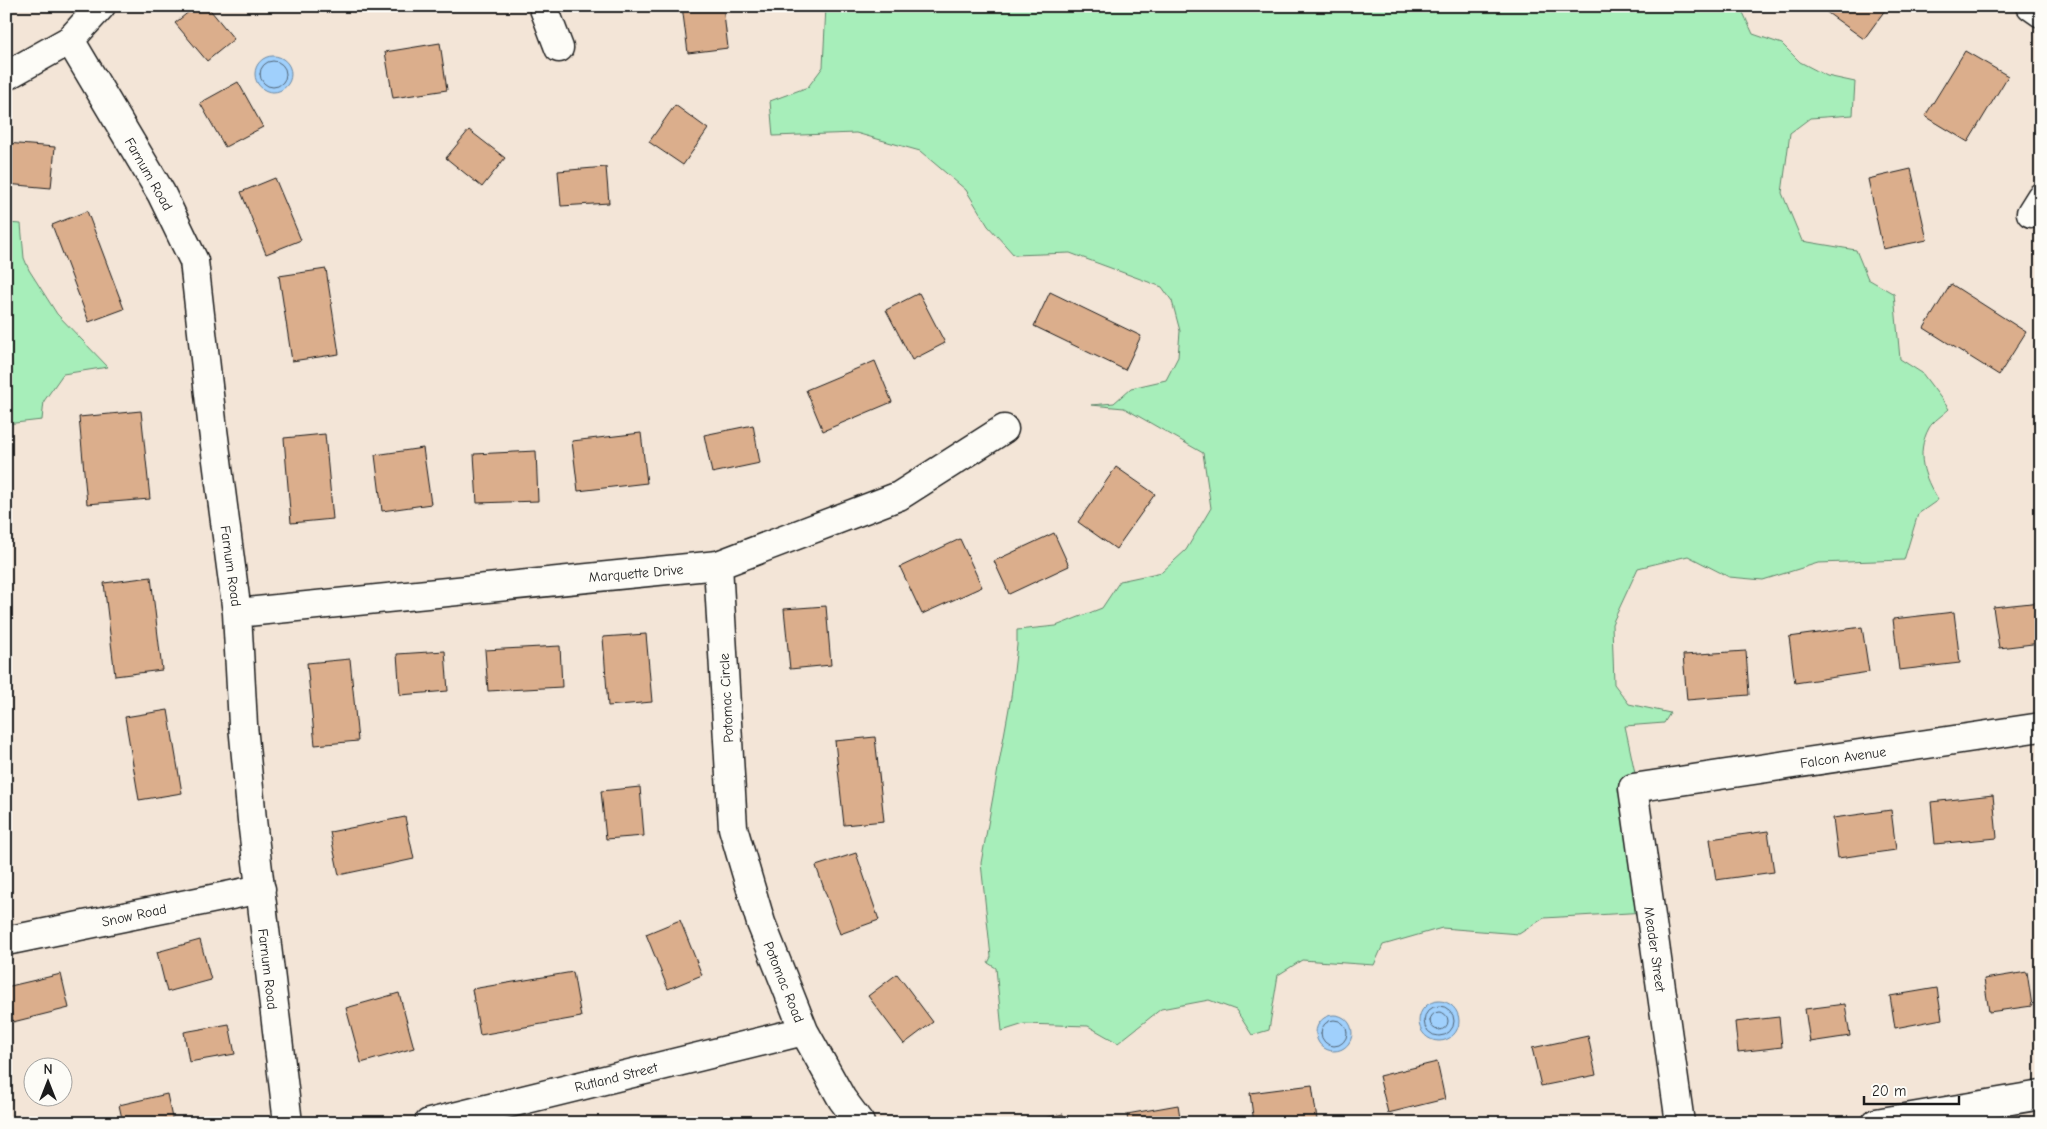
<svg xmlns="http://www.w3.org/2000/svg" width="2047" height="1129" font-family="'Comic Neue',sans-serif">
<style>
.green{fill:#a7eeba;stroke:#62856b}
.water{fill:#a0d0fc;stroke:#6b88a2}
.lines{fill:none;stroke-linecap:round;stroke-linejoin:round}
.shore{stroke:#516476;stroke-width:1}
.building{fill:#dbae8c;stroke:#1c1c1c}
.street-casing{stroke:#1c1c1c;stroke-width:31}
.street{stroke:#fdfcf7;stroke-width:28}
.labels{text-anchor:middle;stroke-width:4;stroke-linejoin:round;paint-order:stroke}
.street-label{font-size:14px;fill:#1c1c1c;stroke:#fdfcf7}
</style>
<rect width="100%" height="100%" fill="#f3e5d7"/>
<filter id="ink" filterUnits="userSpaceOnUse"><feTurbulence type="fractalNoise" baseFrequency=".02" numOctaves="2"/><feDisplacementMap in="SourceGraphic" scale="10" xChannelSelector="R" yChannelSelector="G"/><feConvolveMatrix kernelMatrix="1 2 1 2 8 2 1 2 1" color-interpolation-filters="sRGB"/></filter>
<g filter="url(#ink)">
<path class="green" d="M826,6H1740L1753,34L1782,44L1800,62L1827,76L1855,82L1853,115L1810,118L1790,133L1782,193L1802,241L1856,250L1868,279L1894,294L1900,359L1922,373L1949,409C1943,415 1933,421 1929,428C1915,454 1924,477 1938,500L1918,514L1904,560L1818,563L1763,580L1729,577L1688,556L1638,568L1612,624L1614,684L1629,704L1670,713L1664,723L1625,726L1635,773L1646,912L1544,918L1519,934L1442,928L1383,945L1374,965L1302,960L1278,975L1269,1030L1252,1035L1236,1010L1209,1000L1161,1009L1118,1043L1088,1026L1024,1024L1002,1031L996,968L988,963L991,957L981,863L1011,697L1017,645V630L1056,626L1102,608L1120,581L1162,572L1186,550L1211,508L1203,453L1124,408L1091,405L1114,403L1131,388L1166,380L1178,357L1180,331L1172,301L1162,287L1070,253L1014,255L988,226L966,190L920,151L856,133L773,136L770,101L808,87L823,67Z
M6,223L21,224L24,258L29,270L57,314L108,367L63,374L44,401L42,420L6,424Z"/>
<path class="water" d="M255 74a18 18 0 1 1 36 0a18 18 0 1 1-36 0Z
M1419 1021a20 20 0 1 1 40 0a20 20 0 1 1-40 0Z
M1316 1033a18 18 0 1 1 36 0a18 18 0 1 1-36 0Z"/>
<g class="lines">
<path class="shore" d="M260 74a13 13 0 1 1 26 0a13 13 0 1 1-26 0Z
M1424 1021a15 15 0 1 1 30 0a15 15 0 1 1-30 0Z
M1430 1021a9 9 0 1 1 18 0a9 9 0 1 1-18 0Z
M1321 1033a13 13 0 1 1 26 0a13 13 0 1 1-26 0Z"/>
</g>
<path class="building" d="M196,6H207L234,39L207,61L175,23Z
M682,6H723L728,48L688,53Z
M1818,6H1888L1864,39Z
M440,43L447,90L393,98L385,52Z
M1965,51L2008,76L1968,142L1925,116Z
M238,82L263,127L225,147L200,103Z
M675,105L708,129L683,165L649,142Z
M469,130L505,158L482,187L446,158Z
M6,143L55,147L51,188L6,184Z
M606,167L609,203L561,206L558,171Z
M1911,169L1927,240L1883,249L1868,179Z
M275,178L301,240L266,254L241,192Z
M87,211L124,309L89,322L52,225Z
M326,269L339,354L292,361L279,276Z
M1951,284L2026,332L1999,375L1924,328Z
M1050,292L1141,336L1125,370L1034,326Z
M919,293L945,343L912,360L886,310Z
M875,361L892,402L823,431L806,390Z
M141,411L150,499L87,504L79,417Z
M753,425L760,463L712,473L704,435Z
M641,433L647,483L578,491L572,441Z
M325,434L333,519L291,523L284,438Z
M423,448L431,504L382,511L375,455Z
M536,451L538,501L477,503L474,454Z
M1116,467L1155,494L1116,549L1078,522Z
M1054,533L1069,566L1009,594L994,561Z
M960,539L982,587L922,614L900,567Z
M151,577L162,670L115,676L104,583Z
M2041,602V643L1999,648L1993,607Z
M826,606L831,665L790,669L784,609Z
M1954,612L1960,663L1899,670L1893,619Z
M1862,627L1869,672L1795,683L1789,637Z
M646,634L652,702L608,706L603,637Z
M560,646L562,687L488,691L485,650Z
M445,651L448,691L400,695L397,654Z
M1746,651L1749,695L1687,700L1683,655Z
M350,659L358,741L315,745L307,663Z
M168,710L182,793L139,800L125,717Z
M875,737L884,821L844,825L835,741Z
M640,787L644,836L606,839L601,791Z
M1993,795L1997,838L1935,844L1931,802Z
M1891,810L1896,850L1838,858L1833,818Z
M405,817L414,859L339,875L330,832Z
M1768,831L1774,872L1716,880L1710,839Z
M856,853L879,920L840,934L816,866Z
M680,920L702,975L668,989L646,934Z
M200,940L211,980L167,992L157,952Z
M573,972L581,1017L480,1035L472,989Z
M2027,972L2032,1006L1989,1012L1984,979Z
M61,974L69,1008L13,1022L6,987Z
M897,974L933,1022L904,1044L868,996Z
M1937,988L1942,1019L1895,1028L1890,996Z
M399,993L414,1048L361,1063L346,1008Z
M1845,1004L1850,1036L1810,1042L1805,1009Z
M1779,1017L1782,1047L1738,1052L1735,1022Z
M229,1024L235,1054L189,1062L184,1032Z
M1588,1036L1596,1075L1541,1086L1532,1048Z
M1437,1062L1445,1099L1388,1113L1379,1076Z
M1312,1085L1317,1120L1295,1123H1254L1250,1093Z
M167,1094L173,1123H123L119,1105Z
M1178,1105L1181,1123H1128L1127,1114Z
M1063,1114L1064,1123H1022Z"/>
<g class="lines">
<g class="street-casing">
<path id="street" d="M543,6L559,48
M2031,6L2041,13
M70,40L161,193L194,261L213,430L237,613L243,725L252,820L288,1123
M6,76L70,40L101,6
M2031,213L2041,197
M718,565L733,828L761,923L804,1031L842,1099L860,1123
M237,613L718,565L899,496L1004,429
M6,941L261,889
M429,1123L804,1031
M1680,1123L1633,788L2041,727
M1876,1123L2041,1095"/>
</g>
<use href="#street" class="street"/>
</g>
</g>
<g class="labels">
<g class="street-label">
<text transform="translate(149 174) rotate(60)" y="5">Farnum Road</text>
<text transform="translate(231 566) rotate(82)" y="5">Farnum Road</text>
<text transform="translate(636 573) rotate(-5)" y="5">Marquette Drive</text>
<text transform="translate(726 698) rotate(-93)" y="5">Potomac Circle</text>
<text transform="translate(1843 757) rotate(-8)" y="5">Falcon Avenue</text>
<text transform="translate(134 915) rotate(-12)" y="5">Snow Road</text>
<text transform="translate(1655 949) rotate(82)" y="5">Meader Street</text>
<text transform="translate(268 969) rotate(83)" y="5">Farnum Road</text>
<text transform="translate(784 982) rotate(68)" y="5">Potomac Road</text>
<text transform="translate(616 1077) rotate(-14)" y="5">Rutland Street</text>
</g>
</g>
<rect width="2047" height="1129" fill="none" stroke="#fdfcf7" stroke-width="25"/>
<rect x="12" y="12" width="2022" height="1104" fill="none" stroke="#1c1c1c" stroke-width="2" filter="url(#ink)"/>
<g transform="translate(48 1082)"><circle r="24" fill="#fdfcf7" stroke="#a3a29f"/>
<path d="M0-4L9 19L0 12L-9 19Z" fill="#1c1c1c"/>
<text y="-8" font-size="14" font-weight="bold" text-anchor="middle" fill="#1c1c1c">N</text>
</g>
<path d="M1864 1096v8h95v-8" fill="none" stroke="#1c1c1c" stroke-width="2.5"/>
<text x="1872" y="1096" font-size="15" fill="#1c1c1c" stroke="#fdfcf7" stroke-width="4" paint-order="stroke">20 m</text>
</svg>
